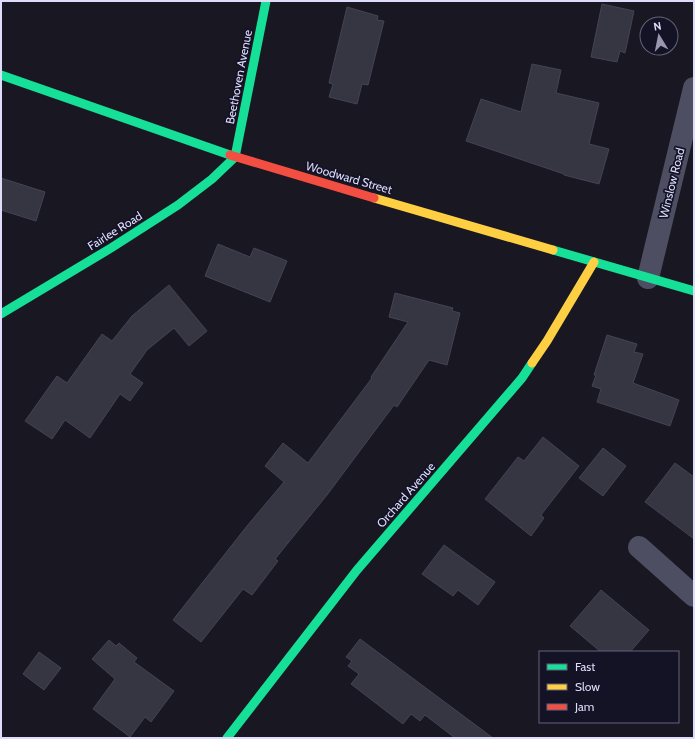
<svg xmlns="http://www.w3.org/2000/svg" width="695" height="739" font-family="Cabin,sans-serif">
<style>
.building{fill:#363643;stroke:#454354}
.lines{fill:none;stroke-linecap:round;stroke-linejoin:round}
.street{stroke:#4d4e61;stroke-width:22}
.fast{stroke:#16e098;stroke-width:9}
.slow{stroke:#ffcf43;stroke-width:9}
.jam{stroke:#f24e42;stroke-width:9}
.labels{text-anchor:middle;stroke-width:3.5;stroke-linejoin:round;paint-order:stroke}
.street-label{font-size:12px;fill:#dddcfb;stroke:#141326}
</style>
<rect width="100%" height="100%" fill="#181722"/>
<path class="building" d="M602,4L634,11L625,53L620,51L617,62L591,57Z
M347,7L378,16L377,20L384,21L368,85L362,84L357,104L329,97L333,84L329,83Z
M532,64L561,70L556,93L599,103L589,144L609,149L599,184L564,175V174L466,141L481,99L521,112Z
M1,178L45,192L36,221L1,210Z
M218,244L250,257L254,248L287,261L270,302L205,276Z
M169,285L207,331L189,346L174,328L147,350L130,374L143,383L130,401L120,394L90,438L65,420L52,439L25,421L57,376L67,383L102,334L112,341L132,316Z
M395,293L453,308L452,311L460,313L447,365L429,360L397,407L394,405L327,495L275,559L278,561L252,595L243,589L201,642L173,620L247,526L284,482L265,466L283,443L308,463L372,378L371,377L408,322L389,317Z
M607,335L637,344L634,352L643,354L633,383L679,400L670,426L597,402L601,389L592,386L596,375H594Z
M543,437L579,466L541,515L544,518L531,536L485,499L518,457L524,461Z
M603,448L626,466L603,496L579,478Z
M675,463L694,477V539L645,502Z
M444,545L495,582L478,605L458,590L453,596L422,574Z
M601,590L649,630L630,652H601L570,626Z
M360,639L493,738H455L425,715L420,721L411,714L403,724L351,684L359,674L348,666L352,661L346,657Z
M109,640L116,646L119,643L137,658L134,662L174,691L151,722L145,717L130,737L93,709L115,679L92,659Z
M39,652L61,668L44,690L23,674Z"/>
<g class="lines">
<path class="street" d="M648,278L694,88
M639,547L694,596"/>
<path class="fast" d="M1,75L230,155
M553,250L694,291
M1,314L111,248L178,205L212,179L235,157L266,1
M227,738L357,570L522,378L532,363"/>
<path class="slow" d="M374,198L553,250
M532,363L547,341L594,262"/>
<path class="jam" d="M230,155L374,198"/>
</g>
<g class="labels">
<g class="street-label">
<text transform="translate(239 77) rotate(-79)" y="4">Beethoven Avenue</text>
<text transform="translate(349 178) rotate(16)" y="4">Woodward Street</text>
<text transform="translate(672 183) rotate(-76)" y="4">Winslow Road</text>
<text transform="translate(115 231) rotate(-32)" y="4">Fairlee Road</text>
<text transform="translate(406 495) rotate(-49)" y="4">Orchard Avenue</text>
</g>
</g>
<rect width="695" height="739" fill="none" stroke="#dddcfb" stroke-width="4"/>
<rect x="539" y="651" width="140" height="72" fill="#141326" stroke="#64637b"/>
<rect x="547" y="664" width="20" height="6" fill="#16e098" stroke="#64637b"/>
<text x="575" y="671" font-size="12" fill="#dddcfb">Fast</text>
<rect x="547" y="684" width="20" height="6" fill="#ffcf43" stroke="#64637b"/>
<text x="575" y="691" font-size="12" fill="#dddcfb">Slow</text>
<rect x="547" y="704" width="20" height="6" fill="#f24e42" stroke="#64637b"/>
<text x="575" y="711" font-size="12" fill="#dddcfb">Jam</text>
<g transform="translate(659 36) rotate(350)"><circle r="19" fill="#141326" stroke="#64637b"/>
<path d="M0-3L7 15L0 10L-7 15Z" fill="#9897af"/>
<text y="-6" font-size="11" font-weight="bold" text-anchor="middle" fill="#dddcfb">N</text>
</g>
</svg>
